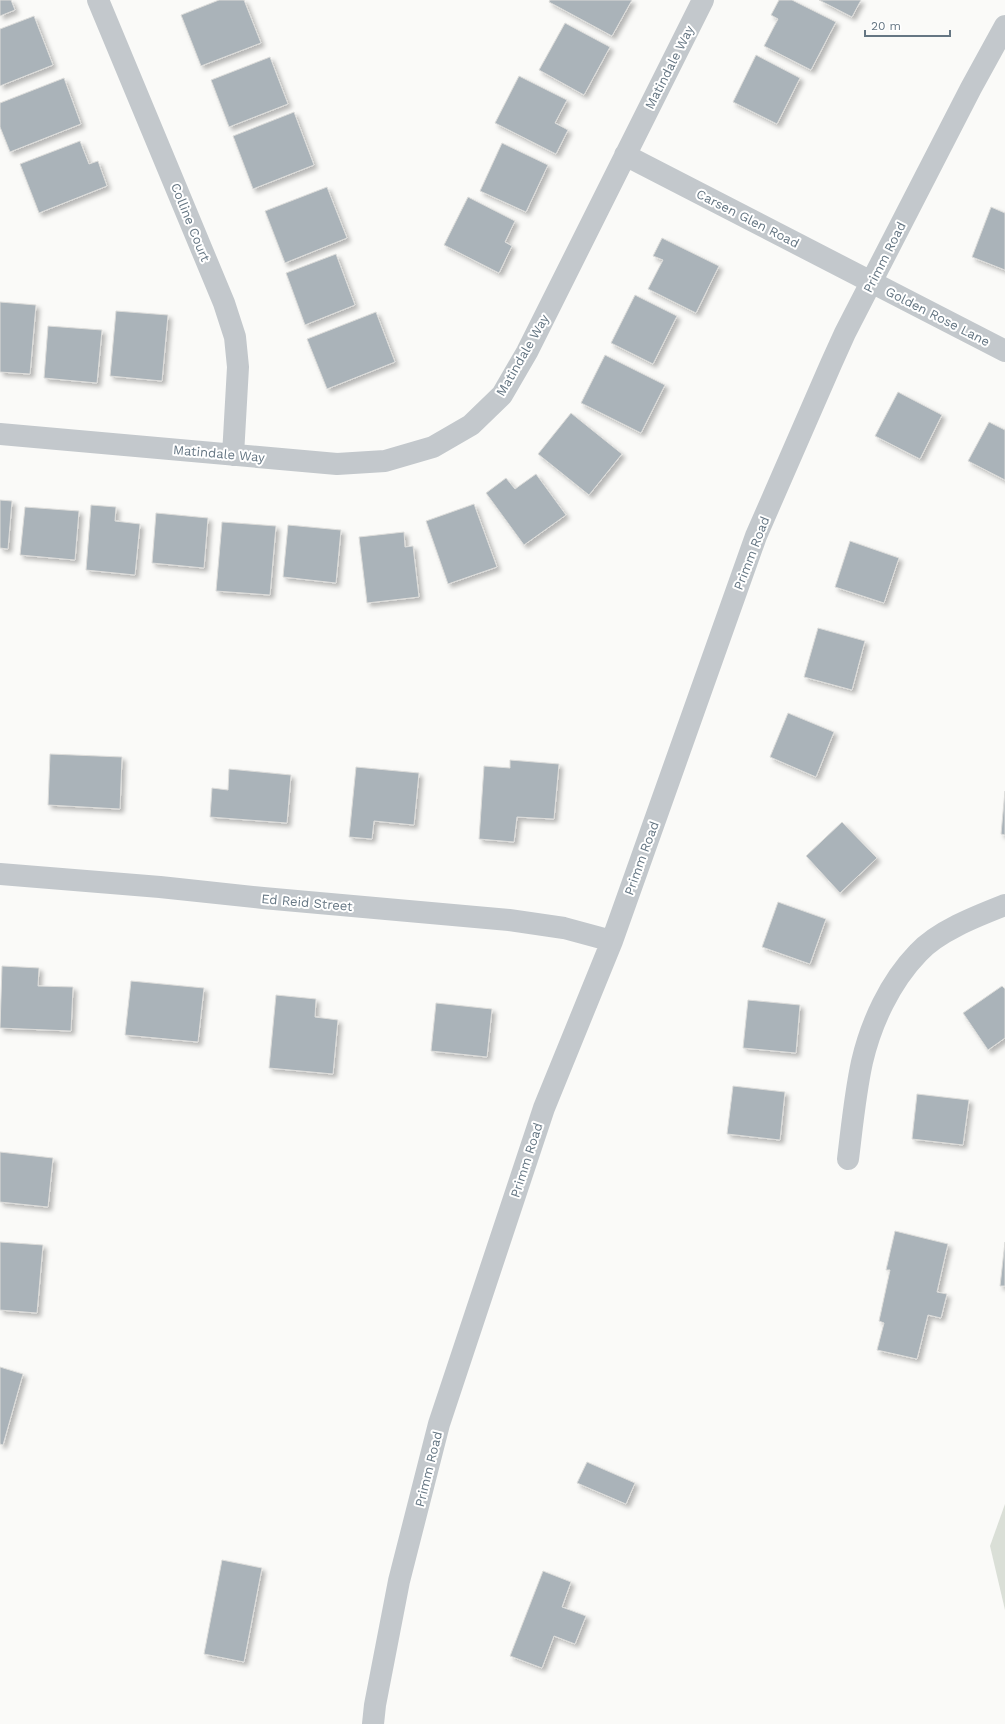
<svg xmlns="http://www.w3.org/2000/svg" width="1005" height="1724" font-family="'Work Sans',sans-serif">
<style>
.green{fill:#dadfd7}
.building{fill:#aab3b9;stroke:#dcdcda;filter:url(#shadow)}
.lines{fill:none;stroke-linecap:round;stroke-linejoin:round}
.street{stroke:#c3c8cc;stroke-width:22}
.labels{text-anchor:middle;stroke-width:4;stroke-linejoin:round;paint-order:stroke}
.street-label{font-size:13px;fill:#657683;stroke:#fff}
</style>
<defs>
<filter id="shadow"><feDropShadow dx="3.5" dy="3.5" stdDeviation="2" flood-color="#0004"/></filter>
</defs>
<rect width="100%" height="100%" fill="#fafaf8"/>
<path class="green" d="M1005,1504V1610L990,1546Z"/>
<path class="building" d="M0,0H11L15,10L0,16Z
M219,0H244L261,43L201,66L181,15Z
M550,0H632L612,36L549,2Z
M779,0H792L836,22L811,70L764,46L778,19L771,15Z
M819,0H861L852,17Z
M34,16L53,65L0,86V29Z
M565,23L610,47L584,95L539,70Z
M756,55L800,78L777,124L733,102Z
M270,57L288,104L229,127L211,80Z
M519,76L567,100L555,123L568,130L556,154L495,123Z
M64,78L81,124L10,152L0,127V103Z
M294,112L314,165L253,189L233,136Z
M80,141L89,164L98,161L107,186L39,213L20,164Z
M502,143L548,165L526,212L480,191Z
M327,187L347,238L285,263L265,211Z
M468,197L515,221L505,242L512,246L499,273L444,245Z
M991,207L1005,213V270L972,257Z
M662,238L719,266L696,313L648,289L663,260L653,256Z
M336,254L355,305L305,325L286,273Z
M635,295L677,316L653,364L611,343Z
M0,302L36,305L30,374L0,372Z
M116,311L168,315L162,381L110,376Z
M376,312L395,362L327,389L307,339Z
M48,326L102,330L97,383L44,378Z
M605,355L665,385L641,433L581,403Z
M898,392L942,415L920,459L875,436Z
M571,413L622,454L589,495L538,454Z
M989,422L1005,430V480L968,461Z
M536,474L566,515L524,545L486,493L506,478L515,489Z
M0,500L12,501L8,549L0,548Z
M474,504L497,567L448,584L426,521Z
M91,505L116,507L115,521L140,524L135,575L86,570Z
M25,507L79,511L75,560L20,555Z
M156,513L208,518L204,568L152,563Z
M222,522L276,526L270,595L216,591Z
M288,525L341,530L336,583L283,577Z
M404,532L405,547L413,546L419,597L367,603L359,537Z
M850,541L899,558L884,603L835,587Z
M818,628L865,641L852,690L804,677Z
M788,713L834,732L816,777L770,757Z
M50,754L122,757L120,809L48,805Z
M510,760L559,764L554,819L517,817L514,842L479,839L484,766L510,768Z
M356,767L419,773L414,825L374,821L372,839L349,837Z
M229,769L291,775L287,823L210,817L212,788L228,790Z
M1005,791V835L1001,834Z
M842,822L877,858L840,893L806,856Z
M778,902L826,919L810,964L762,947Z
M2,966L39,968L38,986L73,987L71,1031L0,1028Z
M131,981L204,988L198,1042L125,1035Z
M1002,986L1005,989V1038L988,1050L963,1013Z
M276,995L316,999L315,1017L338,1020L333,1074L269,1068Z
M748,1000L800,1005L796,1053L743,1048Z
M436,1003L492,1009L487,1057L431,1051Z
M733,1086L785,1092L780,1140L727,1134Z
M917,1094L969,1100L963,1145L912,1139Z
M0,1152L53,1158L48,1207L0,1202Z
M895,1231L948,1244L937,1292L947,1294L941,1318L928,1315L917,1359L877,1350L884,1323L879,1321L890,1270H886Z
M0,1242L43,1245L37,1313L0,1310Z
M1005,1242V1286H1000Z
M0,1367L23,1374L3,1445L0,1444Z
M587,1462L635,1483L626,1504L577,1483Z
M222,1560L262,1568L244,1662L204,1654Z
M543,1571L571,1582L562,1607L586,1616L575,1644L554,1636L542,1668L510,1656Z"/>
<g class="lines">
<path class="street" d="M98,0L224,303L235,337L238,367L233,455
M625,155L1005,351
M0,434L337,464L385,461L433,447L471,425L502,395L527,352L703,0
M0,874L160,887L263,898L509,920L564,928L612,941
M848,1159C852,1127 855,1094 862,1062C871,1023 890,982 918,953C938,931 977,916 1005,905
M373,1724L375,1705L399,1581L439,1424L544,1108L612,941L756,536L831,364L845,333L971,88L1005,26"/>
</g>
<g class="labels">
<g class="street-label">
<text transform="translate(669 67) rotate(-63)" y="5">Matindale Way</text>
<text transform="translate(748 218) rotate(27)" y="5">Carsen Glen Road</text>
<text transform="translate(191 222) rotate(68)" y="5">Colline Court</text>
<text transform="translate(884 257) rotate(-63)" y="5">Primm Road</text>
<text transform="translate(938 316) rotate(27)" y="5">Golden Rose Lane</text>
<text transform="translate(522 355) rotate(-60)" y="5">Matindale Way</text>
<text transform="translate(219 453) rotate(5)" y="5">Matindale Way</text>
<text transform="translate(751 553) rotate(-69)" y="5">Primm Road</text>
<text transform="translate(641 858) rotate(-70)" y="5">Primm Road</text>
<text transform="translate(307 902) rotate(5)" y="5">Ed Reid Street</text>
<text transform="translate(526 1160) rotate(-72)" y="5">Primm Road</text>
<text transform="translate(428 1469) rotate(-76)" y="5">Primm Road</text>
</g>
</g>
<path d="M865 30v6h85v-6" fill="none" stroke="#657683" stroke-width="2"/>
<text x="871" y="30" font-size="12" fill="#657683" stroke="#ffffff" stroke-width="3" paint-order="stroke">20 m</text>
</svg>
